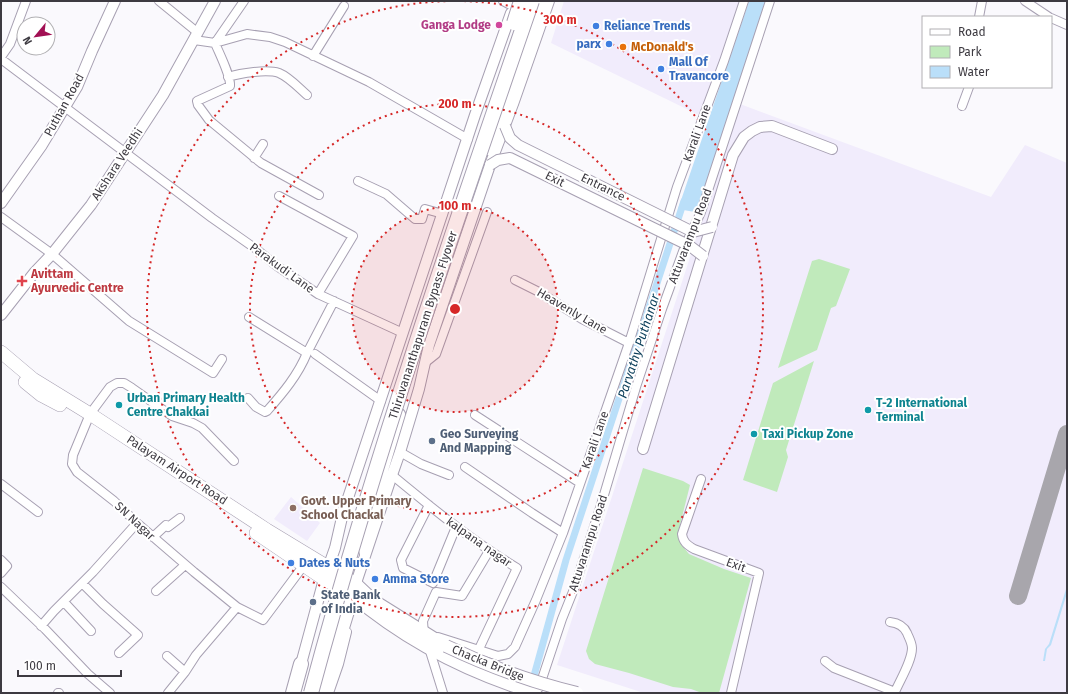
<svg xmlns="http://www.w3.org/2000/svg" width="1068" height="694" font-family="'Fira Sans',sans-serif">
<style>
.built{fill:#f1ecfc}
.green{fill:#c0eabb}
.water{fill:#badff9}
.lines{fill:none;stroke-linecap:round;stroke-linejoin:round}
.canal{stroke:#badff9;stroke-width:7}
.taxiway{stroke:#a8a6ac;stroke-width:18}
.minor-casing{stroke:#a7a0b2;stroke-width:10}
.tertiary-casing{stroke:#a7a0b2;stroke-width:12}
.secondary-casing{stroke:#a7a0b2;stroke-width:14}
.primary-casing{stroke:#a7a0b2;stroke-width:14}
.trunk-casing{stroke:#a7a0b2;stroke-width:16}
.minor{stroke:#fff;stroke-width:8}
.tertiary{stroke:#fff;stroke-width:10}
.secondary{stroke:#fff;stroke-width:12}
.primary{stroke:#fff;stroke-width:13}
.trunk{stroke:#fff;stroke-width:14}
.tertiary-bridge-casing{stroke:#a7a0b2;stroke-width:12;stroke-linecap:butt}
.secondary-bridge-casing{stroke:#a7a0b2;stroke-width:14;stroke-linecap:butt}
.trunk-bridge-casing{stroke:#a7a0b2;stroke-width:16;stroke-linecap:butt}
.tertiary-bridge{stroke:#fff;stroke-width:10}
.secondary-bridge{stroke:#fff;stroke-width:12}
.trunk-bridge{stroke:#fff;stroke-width:14}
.ring{fill:none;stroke:#d62828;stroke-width:2;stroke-dasharray:2 4}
.hotel-dot{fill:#d1479c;stroke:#fff;stroke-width:1.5}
.shop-dot{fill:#3f7fe0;stroke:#fff;stroke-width:1.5}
.food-dot{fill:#e8710a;stroke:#fff;stroke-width:1.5}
.health-dot{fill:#e0444e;stroke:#fff;stroke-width:1.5}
.culture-dot{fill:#0f9aa8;stroke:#fff;stroke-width:1.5}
.service-dot{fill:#5c6f8a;stroke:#fff;stroke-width:1.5}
.education-dot{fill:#8d6e63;stroke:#fff;stroke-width:1.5}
.labels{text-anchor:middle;stroke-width:4;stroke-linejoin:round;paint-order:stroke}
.hotel-label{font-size:12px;font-weight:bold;fill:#b23c85;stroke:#fff;text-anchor:end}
.shop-label{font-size:12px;font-weight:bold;fill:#366cbe;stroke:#fff;text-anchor:start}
.food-label{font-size:12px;font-weight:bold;fill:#c56008;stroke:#fff;text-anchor:start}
.street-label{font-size:12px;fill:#3d3a41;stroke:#fff}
.health-label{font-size:12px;font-weight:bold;fill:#be3a42;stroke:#fff;text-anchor:start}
.culture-label{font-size:12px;font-weight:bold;fill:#0d838f;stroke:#fff;text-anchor:start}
.service-label{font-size:12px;font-weight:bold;fill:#4e5e75;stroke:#fff;text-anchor:start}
.education-label{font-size:12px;font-weight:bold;fill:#785e54;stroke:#fff;text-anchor:start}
.water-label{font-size:13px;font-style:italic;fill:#0a3e5a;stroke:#fff}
.centre{fill:#d62828;stroke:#fff;stroke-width:2}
.ring-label{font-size:12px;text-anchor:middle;font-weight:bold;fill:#d62828;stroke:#fff;stroke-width:4;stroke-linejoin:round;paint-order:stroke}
</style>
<rect width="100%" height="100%" fill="#faf9fd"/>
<path class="built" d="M564,1H742L701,116L551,43Z
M740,104L991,197L1025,145L1067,163V693H644L557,665Z
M291,497L320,523L307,541L274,519Z"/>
<path class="green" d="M819,259L850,269L836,306L831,308L817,350L778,368L812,261Z
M814,361L786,450L788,457L777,492L743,480L773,383Z
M643,468L683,481L690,485L678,533L681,544L689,554L724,569L751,578L719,693H702L691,689L673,687L629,673L595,664L589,659L586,651Z"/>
<path class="water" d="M749,1H766L700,213L678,209Z
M1067,586V593L1051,645L1047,649L1045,661H1043L1045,649L1049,644Z"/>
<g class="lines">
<path class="canal" d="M532,683L566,560L684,201"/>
<path class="taxiway" d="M1018,596L1067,434"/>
<g class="minor-casing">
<path id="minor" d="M159,1L197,32
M244,1L215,43C219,53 231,76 230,86L197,101L198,105L209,120L261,163L319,195
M503,1L514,7
M1025,1L1049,17
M979,17L982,1
M1051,18L1067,25
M194,40L215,43L247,34L270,37L285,42L369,82L468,139
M313,56L344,6
M1,57L10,44L26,1
M1,59L212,218L256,249L277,266L318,294L353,236L279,196
M228,77C241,73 267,69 279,73C289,77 299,88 307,95
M962,106L969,87
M254,158L263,144
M358,181L386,194L415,219H422L425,209L443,214
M1,217L52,254L129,321L213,373L222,359
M515,280L539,292L582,319L629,343
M318,294L403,333
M307,353L334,301
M315,354L381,401
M426,362L436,354L487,212
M248,398L256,407L265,412L267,411C283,393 298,375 307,353L249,317
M475,415L580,483
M400,452L421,464L449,475
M234,461L202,428L193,423L172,416L132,388L124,383H117L110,387L90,414L73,455L72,464L77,472L114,501L137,523L194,572L237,607L263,620L304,565
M465,467L532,513L563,533
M392,475C432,508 472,541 517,568L479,649
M701,479L682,534C683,542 687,545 694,549L759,573L731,693
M1,484L38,512
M429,505L401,560L403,568L433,583L456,527
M153,537L166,525L168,527L180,518
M1,560L7,566L1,573
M82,583L103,604L138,635L119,653
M1,587L45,629L88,674L110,693
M156,591L185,565
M64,602L91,631
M890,622C898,623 904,626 907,633C909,638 912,643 912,648C912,661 900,680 895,692
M41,626L54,611L93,572L137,523
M424,635L423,621L436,592L462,596L489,551
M438,637L498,656L508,654L515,647L536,600L563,533L629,343L677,187L724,61L744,1
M429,648L443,693
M167,656L185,672
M825,661L834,668L895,692L894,693
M539,688L562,619L574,589L601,505L636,387L662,309L685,246L701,212L770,1
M58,693H59
M168,693L185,672L196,655L237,607
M329,693L339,664L347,632"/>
</g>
<g class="tertiary-casing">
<path id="tertiary" d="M488,150L540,1
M1,203L42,145L77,87L92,51L115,1
M1,315L34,273L52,254L91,205L163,95L215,1
M643,449L733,155L744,137L752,131L760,127L772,126L832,149
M365,554L363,546V537L400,414
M354,589L392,475L400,452L419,389L429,345L490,165L513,104L549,1
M301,664L324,579L335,548L343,513L475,115L511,13"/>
</g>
<g class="secondary-casing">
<path id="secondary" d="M356,584L374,601L446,646
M352,595C406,641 467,672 535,693"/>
</g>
<g class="primary-casing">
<path id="primary" d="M1,352L33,379L90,414L267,530L356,584
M25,382L41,395L60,405
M256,533L324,579L348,593"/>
</g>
<g class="trunk-casing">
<path id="trunk" d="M293,693L301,664
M322,693L352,595"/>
</g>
<use href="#minor" class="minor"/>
<use href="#tertiary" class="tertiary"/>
<use href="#secondary" class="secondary"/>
<use href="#primary" class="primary"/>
<use href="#trunk" class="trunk"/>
<g class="tertiary-bridge-casing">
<path id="tertiary-bridge" d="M505,126L510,138L518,145L693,232L712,227
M490,165L498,160L510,158L690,246L703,256"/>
</g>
<g class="secondary-bridge-casing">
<path id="secondary-bridge" d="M446,646C488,666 531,682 577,693"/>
</g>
<g class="trunk-bridge-casing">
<path id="trunk-bridge" d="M514,23L521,1
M311,693C374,459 453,230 532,1"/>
</g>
<use href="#tertiary-bridge" class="tertiary-bridge"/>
<use href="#secondary-bridge" class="secondary-bridge"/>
<use href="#trunk-bridge" class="trunk-bridge"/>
</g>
<circle cx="455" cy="309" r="103" fill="#d62828" fill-opacity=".12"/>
<g class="ring">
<circle cx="455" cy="309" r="103"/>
<circle cx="455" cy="309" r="205"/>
<path d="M458 1A308 308 0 1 1 452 1"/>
</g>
<circle class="hotel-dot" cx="499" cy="25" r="4"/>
<g class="shop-dot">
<circle cx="596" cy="26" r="4"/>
<circle cx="609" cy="44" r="4"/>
<circle cx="661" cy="69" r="4"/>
<circle cx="291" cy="563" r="4"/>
<circle cx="375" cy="579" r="4"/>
</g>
<circle class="food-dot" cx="623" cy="47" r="4"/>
<path class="health-dot" d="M20 275h4v4h4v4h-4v4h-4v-4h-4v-4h4z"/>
<g class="culture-dot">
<circle cx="119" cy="405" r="4"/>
<circle cx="868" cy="410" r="4"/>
<circle cx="754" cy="434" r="4"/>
</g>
<g class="service-dot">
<circle cx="432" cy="441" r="4"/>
<circle cx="313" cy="602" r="4"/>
</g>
<circle class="education-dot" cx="293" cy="508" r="4"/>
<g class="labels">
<g class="hotel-label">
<text x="491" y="29">Ganga Lodge</text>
</g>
<g class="shop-label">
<text x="604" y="30">Reliance Trends</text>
<text x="601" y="48" text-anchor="end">parx</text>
<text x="669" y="66">Mall Of<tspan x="669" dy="14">Travancore</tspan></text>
<text x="299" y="567">Dates &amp; Nuts</text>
<text x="383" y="583">Amma Store</text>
</g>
<g class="food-label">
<text x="631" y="51">McDonald's</text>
</g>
<g class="street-label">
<text transform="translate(64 105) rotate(-61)" y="4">Puthan Road</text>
<text transform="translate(697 133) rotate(-70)" y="4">Karali Lane</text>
<text transform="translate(117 164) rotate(-57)" y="4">Akshara Veedhi</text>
<text transform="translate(555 179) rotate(27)" y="4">Exit</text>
<text transform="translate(603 187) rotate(26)" y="4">Entrance</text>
<text transform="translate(690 236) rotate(-69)" y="4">Attuvarampu Road</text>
<text transform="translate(282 268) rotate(36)" y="4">Parakudi Lane</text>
<text transform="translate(572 311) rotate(30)" y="4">Heavenly Lane</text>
<text transform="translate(423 325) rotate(-72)" y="4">Thiruvananthapuram Bypass Flyover</text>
<text transform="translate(595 440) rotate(-71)" y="4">Karali Lane</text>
<text transform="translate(177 470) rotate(33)" y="4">Palayam Airport Road</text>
<text transform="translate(135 521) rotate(43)" y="4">SN Nagar</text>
<text transform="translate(479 542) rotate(35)" y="4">kalpana nagar</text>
<text transform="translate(588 543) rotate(-72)" y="4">Attuvarampu Road</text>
<text transform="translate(736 565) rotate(20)" y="4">Exit</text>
<text transform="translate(488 663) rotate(22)" y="4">Chacka Bridge</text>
</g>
<g class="health-label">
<text x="31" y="278">Avittam<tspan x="31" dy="14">Ayurvedic Centre</tspan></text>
</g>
<g class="culture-label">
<text x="127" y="402">Urban Primary Health<tspan x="127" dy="14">Centre Chakkai</tspan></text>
<text x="876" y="407">T-2 International<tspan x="876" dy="14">Terminal</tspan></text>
<text x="762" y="438">Taxi Pickup Zone</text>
</g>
<g class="service-label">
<text x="440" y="438">Geo Surveying<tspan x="440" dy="14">And Mapping</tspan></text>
<text x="321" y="599">State Bank<tspan x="321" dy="14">of India</tspan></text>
</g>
<g class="education-label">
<text x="301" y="505">Govt. Upper Primary<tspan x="301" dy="14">School Chackal</tspan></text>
</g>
<g class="water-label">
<text transform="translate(638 346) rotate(-72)" y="5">Parvathy Puthanar</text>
</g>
</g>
<circle cx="455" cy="309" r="6" class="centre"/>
<g class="ring-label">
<text x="560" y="24">300 m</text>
<text x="455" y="108">200 m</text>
<text x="455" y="210">100 m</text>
</g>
<rect width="1068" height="694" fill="none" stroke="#3d3a41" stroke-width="4"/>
<rect x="922" y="16" width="130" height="72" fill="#ffffff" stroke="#b1b0b3"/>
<rect x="930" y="29" width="20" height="6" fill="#ffffff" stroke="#b1b0b3"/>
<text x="958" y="36" font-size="12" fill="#3d3a41">Road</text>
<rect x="930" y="46" width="20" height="12" fill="#c0eabb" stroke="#b1b0b3"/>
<text x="958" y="56" font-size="12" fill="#3d3a41">Park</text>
<rect x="930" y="66" width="20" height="12" fill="#badff9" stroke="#b1b0b3"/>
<text x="958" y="76" font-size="12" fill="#3d3a41">Water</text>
<g transform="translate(36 36) rotate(241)"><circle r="19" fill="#ffffff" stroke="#b1b0b3"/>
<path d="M0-3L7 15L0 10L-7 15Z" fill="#a21054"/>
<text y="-6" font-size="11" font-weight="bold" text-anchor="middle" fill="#3d3a41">N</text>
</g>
<path d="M18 670v6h103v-6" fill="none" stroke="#3d3a41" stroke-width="2"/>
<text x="24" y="670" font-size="12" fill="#3d3a41" stroke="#ffffff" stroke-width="3" paint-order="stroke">100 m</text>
</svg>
